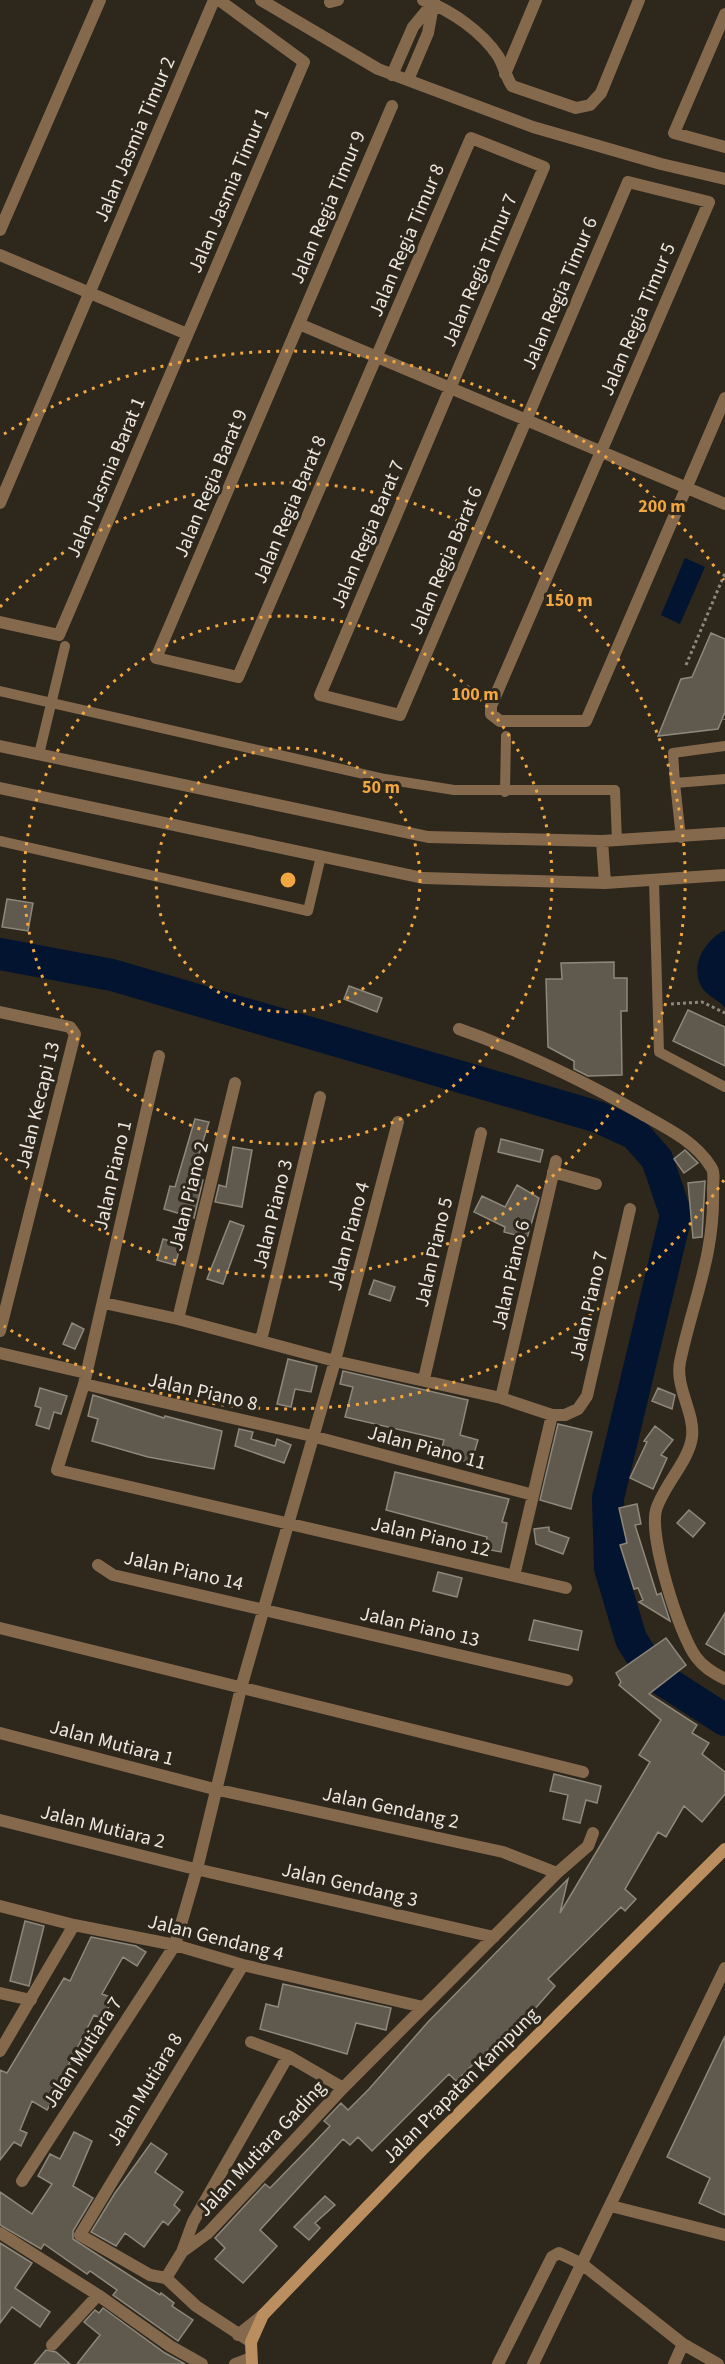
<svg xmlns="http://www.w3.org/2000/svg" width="725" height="2364" font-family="'Source Sans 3',sans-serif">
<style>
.water{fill:#02142f}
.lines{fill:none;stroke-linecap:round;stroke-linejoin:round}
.river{stroke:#02142f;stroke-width:32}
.building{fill:#605a4e;stroke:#8e877a;stroke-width:1.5}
.path{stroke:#8d887f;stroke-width:3;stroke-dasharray:3 3;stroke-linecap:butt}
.lane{stroke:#85694d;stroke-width:10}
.street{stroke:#85694d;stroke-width:12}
.secondary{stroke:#ba8e5f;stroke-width:12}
.ring{fill:none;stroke:#f1a640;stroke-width:3;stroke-dasharray:3 6}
.labels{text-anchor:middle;stroke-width:6;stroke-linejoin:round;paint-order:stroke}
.street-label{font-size:20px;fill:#ece8e1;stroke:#2d271c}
.centre{fill:#f1a640;stroke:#2d271c;stroke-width:3}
.ring-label{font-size:18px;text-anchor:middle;font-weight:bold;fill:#f1a640;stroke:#2d271c;stroke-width:6;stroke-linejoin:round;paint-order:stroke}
</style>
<rect width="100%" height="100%" fill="#2d271c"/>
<path class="water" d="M685,558L705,567L680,624L661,615Z
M725,930V1008C719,1000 709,997 703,989C688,967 705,940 725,930Z"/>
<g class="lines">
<path class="river" d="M0,954L112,975L598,1117L635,1134L657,1159L676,1215L608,1498L610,1568L631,1639L652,1673L725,1720"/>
</g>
<path class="building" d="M711,633L725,639V712L718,729L658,736L681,679L692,677Z
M7,899L33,903L28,931L2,927Z
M614,962V978H627V1011H621L622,1075L588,1076L574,1069V1061L548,1047L546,979H562L561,963Z
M349,986L382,998L377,1012L344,999Z
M688,1010L725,1027V1066L673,1041Z
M195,1119L209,1122L192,1177L203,1180L194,1218L164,1209L170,1186L175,1187Z
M501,1139L543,1150L540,1162L498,1152Z
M233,1147L252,1150L242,1207L215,1202L219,1185L226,1187Z
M685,1150L698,1163L684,1173L674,1159Z
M705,1181L702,1237L693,1238L688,1183Z
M517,1185L539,1198L527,1238L504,1232L505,1227L474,1212L482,1196L505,1207Z
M230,1221L244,1226L223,1284L207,1279Z
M163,1239L181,1244L175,1265L157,1260Z
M374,1280L395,1287L390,1301L369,1294Z
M72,1323L84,1329L75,1349L63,1344Z
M288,1359L317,1366L311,1392L295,1389L291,1407L277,1404Z
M343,1371L468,1400L460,1435L478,1440L471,1463L440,1454L444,1440L345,1417L353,1387L340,1384Z
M40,1388L67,1396L61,1414L54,1412L49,1429L36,1425L41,1408L35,1406Z
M658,1388L675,1395L672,1409L652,1401Z
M93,1395L164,1418L165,1416L222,1431L214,1469L148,1457L92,1441L98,1419L88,1416Z
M558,1424L592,1432L571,1509L540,1500Z
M655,1426L673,1440L661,1455L667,1458L653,1489L630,1478L647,1442L644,1441Z
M239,1429L253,1432L251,1439L275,1446L277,1439L291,1445L284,1463L235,1446Z
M395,1472L509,1499L502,1522L507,1523L501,1552L485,1549L487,1537L386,1510Z
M637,1504L641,1524L635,1525L657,1595L661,1593L670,1621L639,1602L643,1600L638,1588L634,1589L620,1545L627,1543L619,1508Z
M689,1510L705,1523L693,1537L677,1523Z
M549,1527V1531L569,1538L563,1554L536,1544L534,1529Z
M438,1572L462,1578L457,1597L433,1591Z
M725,1613V1655L706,1644Z
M534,1620L582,1631L578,1650L529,1640Z
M666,1638L686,1665L649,1694L697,1725L692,1733L709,1743L702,1754L725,1772V1794L702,1822L684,1806L666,1837L658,1832L625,1889L636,1899L625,1911L621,1907L548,1979L555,1986L526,2019L523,2016L456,2081L449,2074L372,2151L358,2137L350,2145L343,2139L260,2230L277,2246L243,2283L215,2259L225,2248L215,2238L265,2184L270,2188L309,2148L330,2126L324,2121L341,2103L348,2110L369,2089L428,2022L568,1879L560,1913L650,1762L639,1755L661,1720L619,1685L621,1682L616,1673Z
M554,1774L601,1786L597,1803L586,1800L580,1823L563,1819L568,1795L550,1791Z
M25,1921L44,1926L29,1986L10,1981Z
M91,1937L136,1946L146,1952L137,1966L123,1957L102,1994L113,1998L103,2019L94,2015L69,2064L73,2067L47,2110L32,2101L20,2130L27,2133L21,2146L14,2142L0,2160V2070L7,2073L64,1978L70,1981Z
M283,1984L391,2008L386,2030L356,2023L347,2054L260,2029L266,2004L278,2007Z
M725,2036V2215L699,2203L710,2178L667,2157Z
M74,2132L92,2141L73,2186L93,2198L73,2231V2239L160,2295L161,2293L174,2303L172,2306L193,2320L178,2341L113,2295L117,2290L90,2271L87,2274L44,2244L41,2249L0,2225V2192L32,2214L52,2184L38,2176L50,2154L60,2159Z
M151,2143L167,2154L155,2172L183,2192L174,2205L180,2210L168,2225L163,2221L144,2247L125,2233L116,2246L91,2232L115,2193Z
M325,2196L335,2205L315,2223L320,2228L309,2240L294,2227Z
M0,2243L32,2263L15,2288L50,2312L40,2327L12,2307L0,2323Z
M103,2308L165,2353L185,2364H77L100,2335L84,2322L95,2310L99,2313Z
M46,2350L56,2352L70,2364H34Z"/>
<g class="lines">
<path class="path" d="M686,665L725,573
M725,719V720
M671,1004L702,1002L725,1013"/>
<path class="lane" d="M0,691L385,779L454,790H615L617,841
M39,754L65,646
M675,783L673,753L725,746
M505,792L506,736
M681,838L675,783L725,779
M0,841L308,911L321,856
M654,881L659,1052L725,1087"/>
<path class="street" d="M261,0L378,69L533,127L661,164L725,179
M423,0C451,10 482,32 498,56C504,66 506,77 512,86L576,108L590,105L601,93L639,0
M330,2L338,0
M725,14L674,133L725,147
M505,74L536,0
M392,75L413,27L432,4
M408,80L428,33L434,0
M392,106L156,658L238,677L471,138L544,167L320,695L400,715L628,182L709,202L491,706V714L500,721H586L725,398
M0,230L100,0
M0,255L187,334
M299,324L725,504
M0,503L214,0
M0,622L59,635L304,62L219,0
M0,746L428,837L602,841L725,833
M0,788L423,878L605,883L725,875
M602,841L605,883
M0,1012L70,1027L75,1034L0,1331
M459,1029C522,1051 581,1080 640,1113C665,1127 695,1141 711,1167C715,1172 713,1182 713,1189C715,1255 693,1300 680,1362C675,1387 695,1413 692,1437C689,1461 663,1486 656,1510C649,1538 679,1634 696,1657C704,1668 714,1673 725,1679
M159,1056L84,1384L57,1470L566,1588
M553,1172L596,1184
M104,1303L178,1319L335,1361L501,1398L552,1415H565L578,1409L587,1396L630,1209
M178,1319L235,1083
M261,1340L320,1097
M0,1353L86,1373
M424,1379L481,1133
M84,1384L312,1436L533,1495
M501,1398L556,1161
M98,1565L113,1575L567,1680
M514,1576L552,1415
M0,1628L583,1772
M0,1733L214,1789L503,1852L557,1873
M0,1820L187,1867L494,1937
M0,1906L74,1925L175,1945L243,1965L423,2007
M243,1965L80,2235L150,2275L166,2278L196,2306L251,2342
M0,1993L31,2000
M0,2051L74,1925
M343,2088L557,1873L588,1846L593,1833
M22,2181L175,1945L197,1869L241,1688L335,1361L398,1122
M611,2206L725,2235
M0,2233L98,2295L170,2346L202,2364
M182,2252L208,2233L343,2088L288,2056L251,2042
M166,2278L182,2252L193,2222L288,2056
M238,2335L263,2315
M52,2345L98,2295
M235,2364L251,2358
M498,2364L552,2257L559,2253L582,2264L683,2344L718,2364
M533,2364L725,1968
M674,2364L683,2344"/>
<path class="secondary" d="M252,2364L251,2342L263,2315L423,2149L725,1849"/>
</g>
<g class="ring">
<circle cx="288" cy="880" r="132"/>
<circle cx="288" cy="880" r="264"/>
<path d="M0 607A397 397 0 1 1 0 1153"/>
<path d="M724 1180A529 529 0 0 1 4 1326M4 434A529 529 0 0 1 724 580"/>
</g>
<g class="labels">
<g class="street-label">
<text transform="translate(134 139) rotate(-67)" y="7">Jalan Jasmia Timur 2</text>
<text transform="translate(228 190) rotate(-67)" y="7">Jalan Jasmia Timur 1</text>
<text transform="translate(327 207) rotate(-67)" y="7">Jalan Regia Timur 9</text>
<text transform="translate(406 240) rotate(-67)" y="7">Jalan Regia Timur 8</text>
<text transform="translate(479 270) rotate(-67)" y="7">Jalan Regia Timur 7</text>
<text transform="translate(559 293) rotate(-67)" y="7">Jalan Regia Timur 6</text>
<text transform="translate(637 319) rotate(-67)" y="7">Jalan Regia Timur 5</text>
<text transform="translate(105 477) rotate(-67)" y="7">Jalan Jasmia Barat 1</text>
<text transform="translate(210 483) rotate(-67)" y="7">Jalan Regia Barat 9</text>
<text transform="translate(289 509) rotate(-67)" y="7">Jalan Regia Barat 8</text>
<text transform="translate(367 534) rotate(-67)" y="7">Jalan Regia Barat 7</text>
<text transform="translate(445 560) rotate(-67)" y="7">Jalan Regia Barat 6</text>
<text transform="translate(37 1105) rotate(-76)" y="7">Jalan Kecapi 13</text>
<text transform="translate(112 1175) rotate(-77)" y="7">Jalan Piano 1</text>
<text transform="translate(188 1196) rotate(-76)" y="7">Jalan Piano 2</text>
<text transform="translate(272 1214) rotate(-76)" y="7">Jalan Piano 3</text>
<text transform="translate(348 1236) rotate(-75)" y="7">Jalan Piano 4</text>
<text transform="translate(433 1252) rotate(-77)" y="7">Jalan Piano 5</text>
<text transform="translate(510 1275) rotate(-77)" y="7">Jalan Piano 6</text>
<text transform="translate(588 1306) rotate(-77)" y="7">Jalan Piano 7</text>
<text transform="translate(203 1391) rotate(13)" y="7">Jalan Piano 8</text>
<text transform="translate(427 1447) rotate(15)" y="7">Jalan Piano 11</text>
<text transform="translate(431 1536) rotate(13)" y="7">Jalan Piano 12</text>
<text transform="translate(184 1570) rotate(13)" y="7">Jalan Piano 14</text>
<text transform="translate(420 1626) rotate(13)" y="7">Jalan Piano 13</text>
<text transform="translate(112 1742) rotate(15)" y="7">Jalan Mutiara 1</text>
<text transform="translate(391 1807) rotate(12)" y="7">Jalan Gendang 2</text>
<text transform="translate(103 1826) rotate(14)" y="7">Jalan Mutiara 2</text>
<text transform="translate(350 1884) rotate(13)" y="7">Jalan Gendang 3</text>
<text transform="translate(216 1937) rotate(14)" y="7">Jalan Gendang 4</text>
<text transform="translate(82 2052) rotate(-57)" y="7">Jalan Mutiara 7</text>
<text transform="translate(460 2085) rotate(-45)" y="7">Jalan Prapatan Kampung</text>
<text transform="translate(144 2089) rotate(-59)" y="7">Jalan Mutiara 8</text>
<text transform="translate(261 2148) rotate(-47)" y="7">Jalan Mutiara Gading</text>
</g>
</g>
<circle cx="288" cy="880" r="9" class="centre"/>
<g class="ring-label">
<text x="662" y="512">200 m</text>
<text x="569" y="606">150 m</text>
<text x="475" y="700">100 m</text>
<text x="381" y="793">50 m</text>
</g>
</svg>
